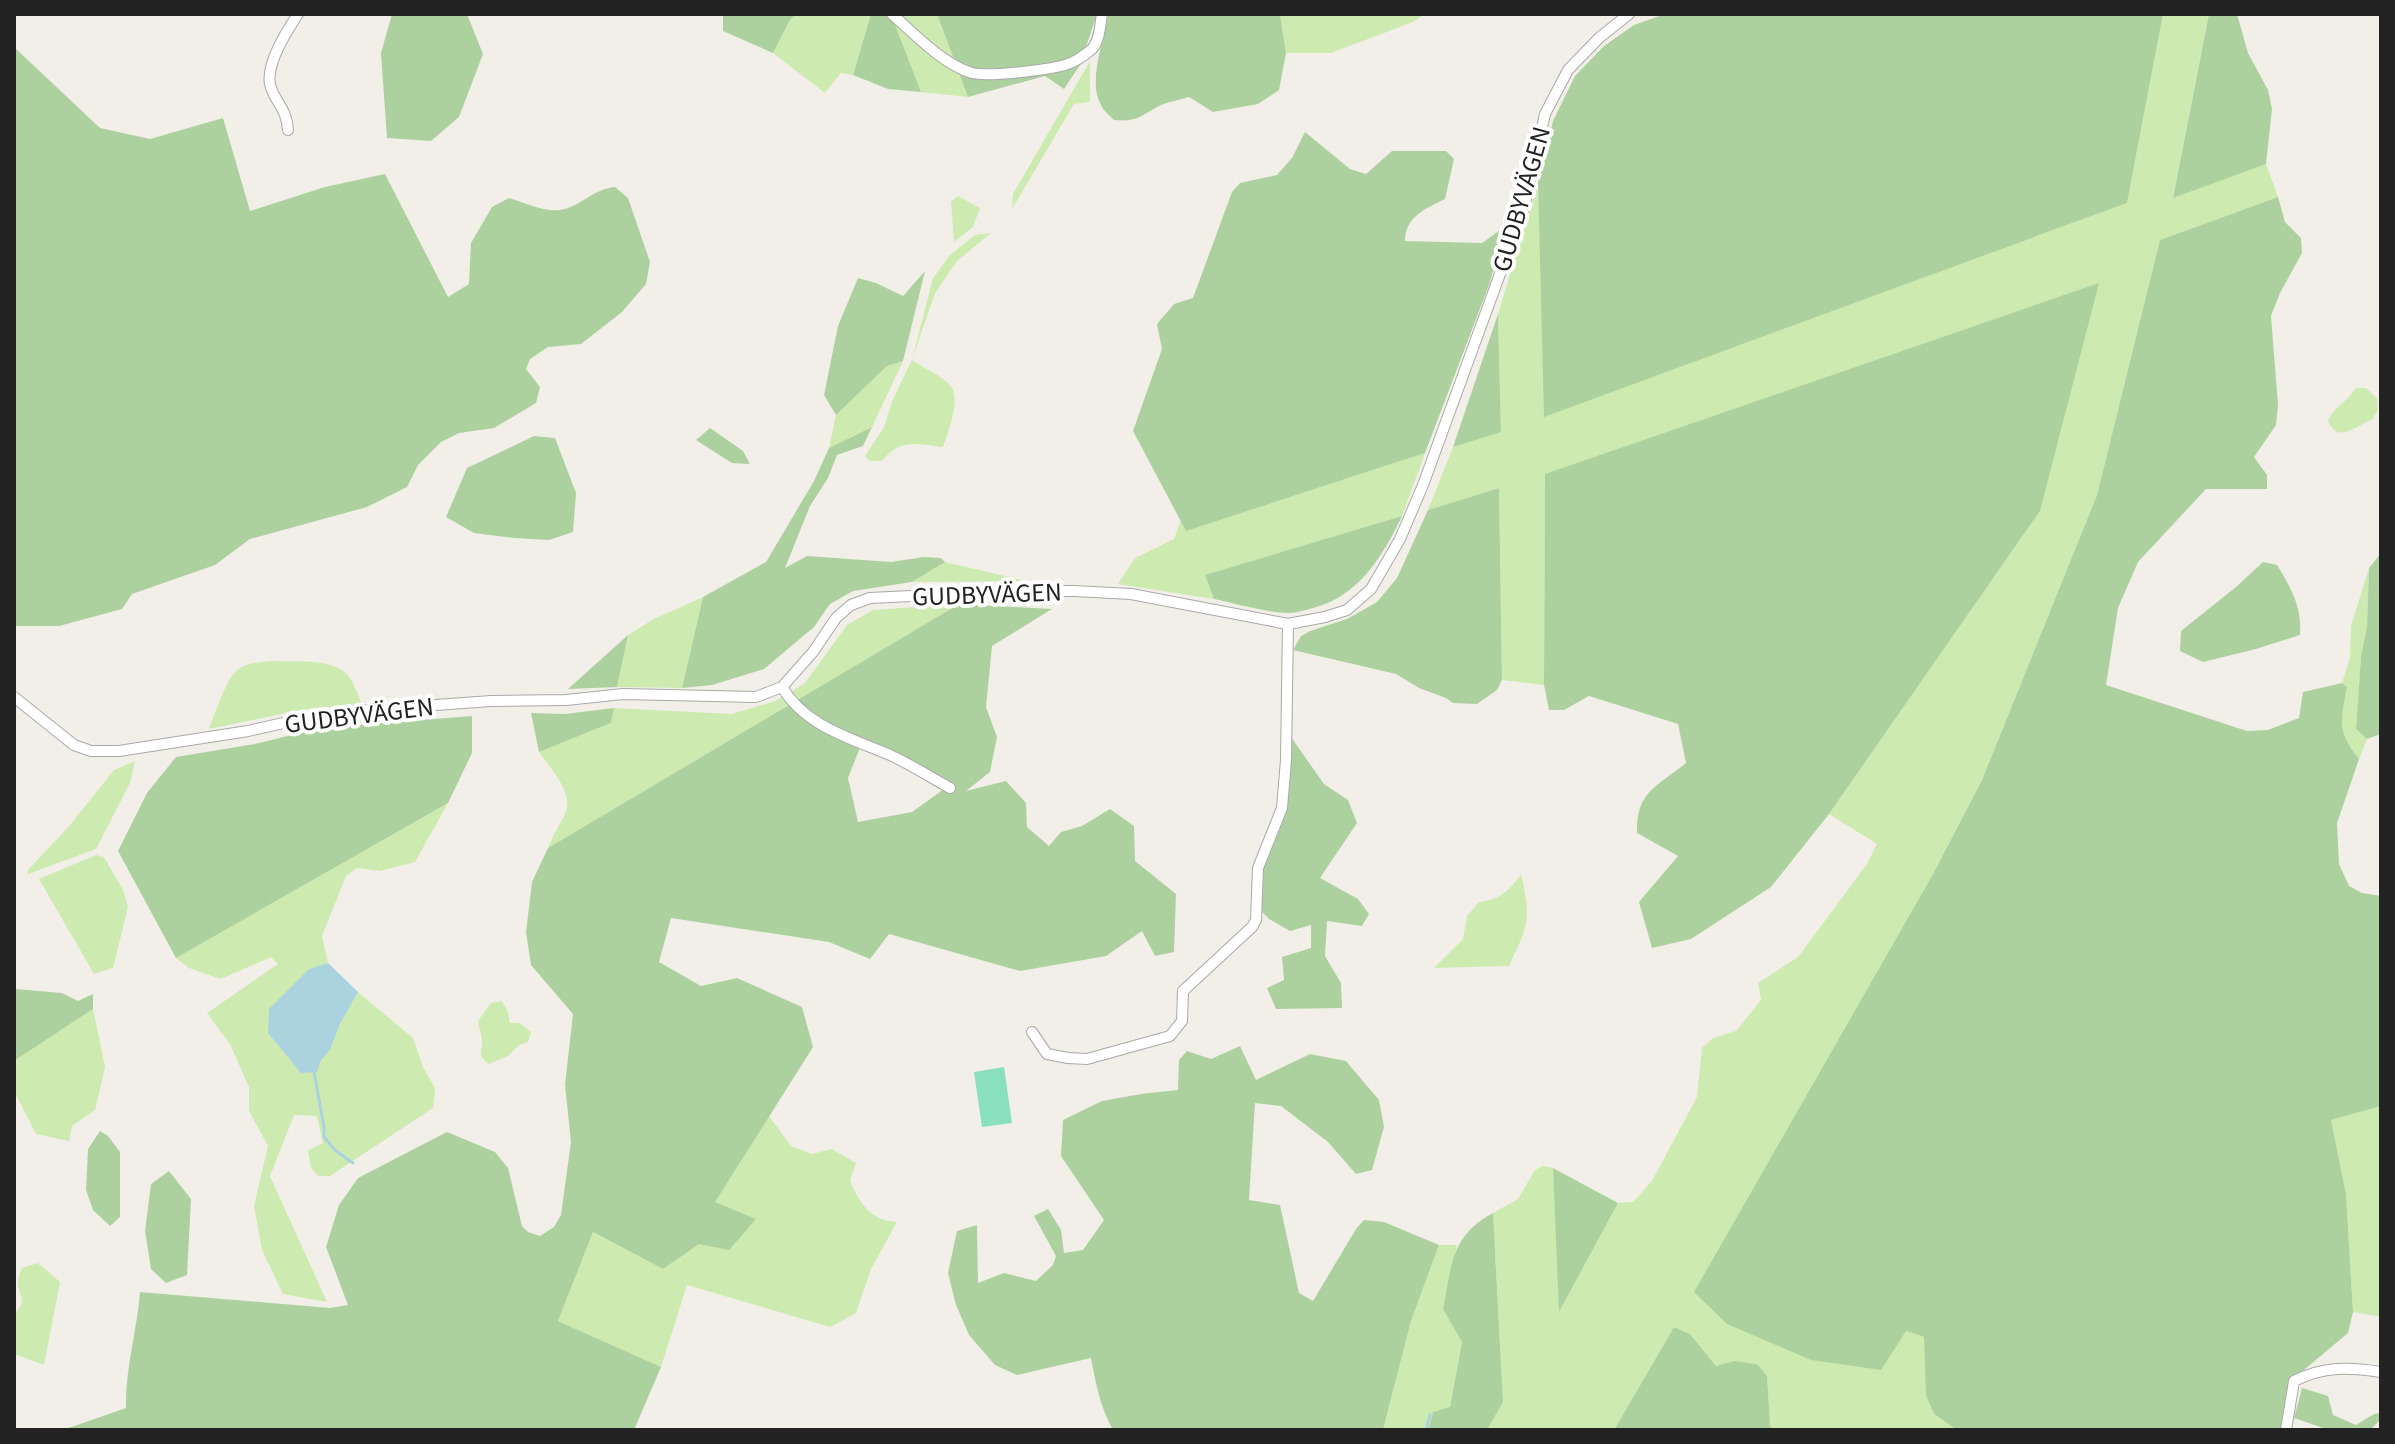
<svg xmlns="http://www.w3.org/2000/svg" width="2395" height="1444" font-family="'Source Sans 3',sans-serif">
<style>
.grass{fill:#cdebb0}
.forest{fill:#add19e;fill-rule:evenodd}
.pitch{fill:#88e0be}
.water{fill:#aad3df}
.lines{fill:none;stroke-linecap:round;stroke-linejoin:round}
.stream{stroke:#aad3df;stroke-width:3}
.minor-casing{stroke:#a9a9a9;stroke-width:12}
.minor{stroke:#fff;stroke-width:10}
.labels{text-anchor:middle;stroke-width:8;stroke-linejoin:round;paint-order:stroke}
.street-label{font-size:26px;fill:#222;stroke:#fff}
</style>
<rect width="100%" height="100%" fill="#f2efe9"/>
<path class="grass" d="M796,14H871L853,75L841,73L825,93L773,53L790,20Z
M891,14H937L968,97L921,92Z
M1280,14H1425L1413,22L1331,53H1286Z
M2163,14H2209L2173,197L2266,164L2278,197L2160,240L2097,495L1982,780L1932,876L1906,1331L1924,1337L1934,1414L1957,1430H1773L1734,1362L1716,1366L1690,1334L1674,1327L1614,1430H1487L1503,1402L1493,1213L1518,1199L1535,1170L1543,1166L1553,1168L1560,1310L1618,1203L1633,1202L1652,1181L1697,1097L1702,1048L1713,1038L1736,1031L1761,1000L1758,983L1798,957L1867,864L1877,844L1829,814L2040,511L1545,474L1544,685L1502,680L1499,488L1428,510L1453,447L1501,431L1498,314L1538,183L1545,416L2127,203Z
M1090,61V102L1074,104L1012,209L1013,194Z
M958,196L980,208L973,227L954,242L951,202Z
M991,233L957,261L935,293L912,360C923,368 941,375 950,385C962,398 948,432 943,447C916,444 900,438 882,461H870L865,456L884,427L893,399L912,360L933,278L950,255L975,235Z
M903,361L872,427L829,448L836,415L887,366Z
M2356,388H2366L2377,398L2378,410L2372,420C2355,425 2339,445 2328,421C2331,410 2348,401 2356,388Z
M1425,453L1402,516L1206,575L1214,599L1118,584L1135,558L1174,539L1181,520L1187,530Z
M945,562L1026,581L912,582Z
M2369,568L2367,627L2361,656L2356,729L2367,739L2359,759C2336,730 2341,722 2347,687L2342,683L2350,658L2351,626Z
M703,597L682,688L617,687L628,635L654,619Z
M959,604L548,848C553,835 559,826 565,814C575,794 550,768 539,752L611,723L614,708L732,714L775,701L805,683L847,625L873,610Z
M274,661C294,662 333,658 348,675C354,683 358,695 362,704L301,710L209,729C214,716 226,680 236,671C246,662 261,662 274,661Z
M135,761L130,783L96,849L28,874V870L70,825L114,770Z
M448,803L415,862L380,871L357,868L346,876L322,936L328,963L309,969L321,1059L330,1050L340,1024L358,992L413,1038L423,1067L435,1088L433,1108L330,1176H318L311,1168L308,1150L323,1143L317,1116L294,1115L270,1176L327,1302L283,1294L262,1250L254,1206L268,1146L249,1111V1087L230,1044L207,1013L278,964L271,957L221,979L189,968L176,958Z
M96,855L104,857L124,892L128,907L113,968L94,974L39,879Z
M1521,874C1531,919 1529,924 1509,966L1434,968L1463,939L1467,916L1479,902C1497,901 1512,889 1521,874Z
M502,1001L508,1012L510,1023H520L531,1032L528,1042L519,1045L508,1056L489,1064C476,1054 482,1054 482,1041C482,1035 479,1028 478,1021L491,1003Z
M93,1009L105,1067L95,1110L72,1126L69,1141L36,1134L14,1091V1061Z
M2381,1106V1317L2353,1312L2346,1194L2331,1120Z
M769,1116L791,1146L812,1154L832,1149L856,1163L850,1181C861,1205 870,1220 897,1222L871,1269L856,1313L830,1327L687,1285L661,1367L558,1321L593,1232L663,1269L714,1202Z
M1439,1245H1457L1443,1309L1462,1341L1450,1408L1433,1412L1428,1430H1383L1411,1321Z
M38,1263L60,1282L44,1365L14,1354V1314C29,1300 18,1297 18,1282C18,1277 20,1273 22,1268Z"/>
<path class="forest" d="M392,14H467L483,54L459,117L431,141L387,138L381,53Z
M723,14H796L790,20L773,53L723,31Z
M871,14H891L921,92L888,89L853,75Z
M937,14H1097L1080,65L1064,89L1045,76L968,97Z
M1108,14H1280L1286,53L1279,90L1258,104L1213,112L1189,97C1179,100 1166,102 1157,107C1140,117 1135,122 1114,120C1110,116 1103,110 1101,105C1087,80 1105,39 1108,14Z
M1665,14H2163L2127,203L1544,417L1538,183L1553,121L1575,76L1604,46L1634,25Z
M2209,14H2237L2248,53L2268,90L2272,109L2266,164L2173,198Z
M14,47L100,128L150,139L223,118L250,211L325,187L385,174L448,297L469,284L471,243L492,207L509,198C525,203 543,212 560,210C580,207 593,189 615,187L628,198L650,262L646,284L622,312L581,344L548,347L530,359L526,369L540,387L536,403L494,428L459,433L441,442L418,465L407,487L367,507L250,539L215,565L132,594L122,609L59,626H15Z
M1305,132L1350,169L1366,174L1392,151H1446L1454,159L1445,199C1425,209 1405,217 1405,241L1482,243L1507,225L1489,285L1425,453L1186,531L1133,431L1162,349L1157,324L1174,304L1193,298L1232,192L1240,183L1277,175L1292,158Z
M2278,197L2285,222L2301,238L2302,253L2280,293L2271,316L2278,405L2276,425L2254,457L2267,475V489H2206L2138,562L2118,608L2106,685L2247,731L2268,730L2299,718L2303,692L2342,683L2347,687C2341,722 2336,730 2359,759L2337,823L2339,864L2349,886L2362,893L2381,896V1106L2331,1120L2346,1194L2353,1312L2348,1333L2292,1380L2284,1430H1957L1934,1414L1926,1395L1924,1337L1906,1331L1881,1370L1811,1360L1727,1324L1694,1292L1932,876L1982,780L2097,495L2160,240Z
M925,271L903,361L887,366L836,415L824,395L838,326L858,278L876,283L903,296Z
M2099,283L2040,511L1829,814L1771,887L1691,939L1652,948L1639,902L1678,856L1637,833C1636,792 1656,787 1686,763L1678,724L1589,696L1564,710H1549L1544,685L1545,474Z
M1498,314L1501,432L1453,447Z
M872,427L863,446L837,455L828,478L810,506L785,568L807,556L891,562L924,557L941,558L945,562L912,582L853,591L830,604L814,627L764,669L712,685L682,688L703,597L766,562L814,481L829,448Z
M710,428L743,451L750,464L732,463L696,440Z
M534,436L555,438L576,493L573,532L549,540L515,538L474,533L446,517L467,468Z
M1499,488L1502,680L1497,690L1477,704L1453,703L1446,698L1419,688L1396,674L1293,650L1301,636L1310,631L1347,619L1377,602L1397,578L1428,510Z
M1402,516C1383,556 1358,597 1313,608C1305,610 1296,613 1288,613C1264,612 1238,604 1214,599L1205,575Z
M2381,553V734L2367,739L2356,729L2361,656L2367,627L2369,568Z
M2263,562L2277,565C2291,588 2302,606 2300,635L2256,649L2203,662L2180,651L2181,631L2236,587Z
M959,604L1052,609L992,646L986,707L997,737L990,772L966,791L1006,781L1026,803L1027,827L1049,846L1061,832L1082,826L1110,809L1134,826L1135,861L1176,894L1174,952L1155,956L1142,931L1106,956L1020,971L889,934L870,959L829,942L671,918L659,962L701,986L737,978L802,1007L813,1047L715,1202L756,1219L729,1250L699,1244L663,1269L593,1232L558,1321L661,1367L634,1430H63L126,1408C125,1369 137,1331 140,1292L330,1308L348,1305L326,1247L339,1205L358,1178L447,1132L495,1152L508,1168L522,1226L528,1232L540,1236L554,1227L561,1215L571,1142L565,1085L573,1014L531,965L526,932L532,882L548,848ZM863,740L951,784L912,812L858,822L848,778Z
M628,635L617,687L568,689Z
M614,708L611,723L539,752L531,713L565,714Z
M472,716V753L448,803L176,958L118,851L147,793L176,757L255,744L320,728Z
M1291,737L1324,784L1348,800L1357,823L1320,878L1358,899L1369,914L1362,926L1327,921L1325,956L1341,983L1342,1008L1276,1009L1267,988L1284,980L1282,957L1311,948V925L1290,931L1269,919L1261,911V871L1281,827L1288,796Z
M16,989L62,993L78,1001L93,994V1009L14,1061V993Z
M1240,1046L1256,1080L1310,1054L1346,1061L1379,1100L1384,1127L1372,1170L1356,1174L1328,1142L1281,1106L1255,1103L1249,1200L1280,1205L1299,1293L1313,1301L1356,1229L1364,1220L1384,1222L1439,1245L1411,1321L1383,1430H1113C1100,1407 1096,1384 1091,1358L1017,1375L995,1365L969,1335L956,1305L948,1273L957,1231L977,1225L978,1283L1004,1273L1036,1281L1053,1265L1056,1256L1034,1216L1048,1209L1061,1230L1064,1253L1083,1250L1104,1220L1061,1156L1063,1120L1102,1101L1141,1094L1178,1090L1179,1060L1187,1051L1211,1059Z
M100,1131L108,1136L120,1152V1217L110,1226L93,1210L86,1190L88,1149Z
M1553,1168L1618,1203L1559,1312Z
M169,1171L191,1199L187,1275L166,1283L151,1269L145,1231L151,1184Z
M1493,1213L1503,1402L1487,1430H1428L1433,1412L1450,1407L1462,1342L1443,1309C1452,1266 1450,1236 1493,1213Z
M1674,1327L1690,1334L1716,1366L1734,1361L1757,1364L1767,1376L1770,1425L1773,1430H1614Z
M2302,1388L2328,1396L2333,1415L2356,1425L2374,1414L2381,1413V1419L2370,1430H2329L2294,1418Z"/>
<path class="pitch" d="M1004,1067L1012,1123L982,1127L974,1072Z"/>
<path class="water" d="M328,963L358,992L340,1024L330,1050L321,1060L317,1072L301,1073L268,1033L269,1009L309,969Z"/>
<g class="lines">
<path class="stream" d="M314,1072L324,1127V1137L336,1151L353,1163
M1426,1430L1430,1415"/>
<g class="minor-casing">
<path id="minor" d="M892,14C914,34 944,65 972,73C989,77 1047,70 1065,65C1075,62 1084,56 1092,49C1100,40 1100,25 1102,14
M288,130C287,108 274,102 270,84C266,63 287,31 298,14
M782,687C805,726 850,738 890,755C910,764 930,777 950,788
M14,697L74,745L91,751H119L248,731L301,719L367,710L491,701L566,700L623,694L756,697L782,687L813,652L836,618L851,605L870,598L1014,591H1074L1131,594L1288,624L1325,617L1347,610L1371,589L1400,539L1423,485L1524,208L1545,114L1568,70L1599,38L1629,14
M1032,1032L1047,1054L1068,1058L1087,1059L1170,1036L1182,1021L1183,991L1252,927L1256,920L1258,868L1282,808L1286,760L1288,624
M2286,1430L2294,1381C2324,1366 2348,1367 2381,1372"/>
</g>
<use href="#minor" class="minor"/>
</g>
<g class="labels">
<g class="street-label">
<text transform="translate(1521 199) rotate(-74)" y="9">GUDBYVÄGEN</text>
<text transform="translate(987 594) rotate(-2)" y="9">GUDBYVÄGEN</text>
<text transform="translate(359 715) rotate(-7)" y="9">GUDBYVÄGEN</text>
</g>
</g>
<rect width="2395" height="1444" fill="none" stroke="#222222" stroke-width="32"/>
</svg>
